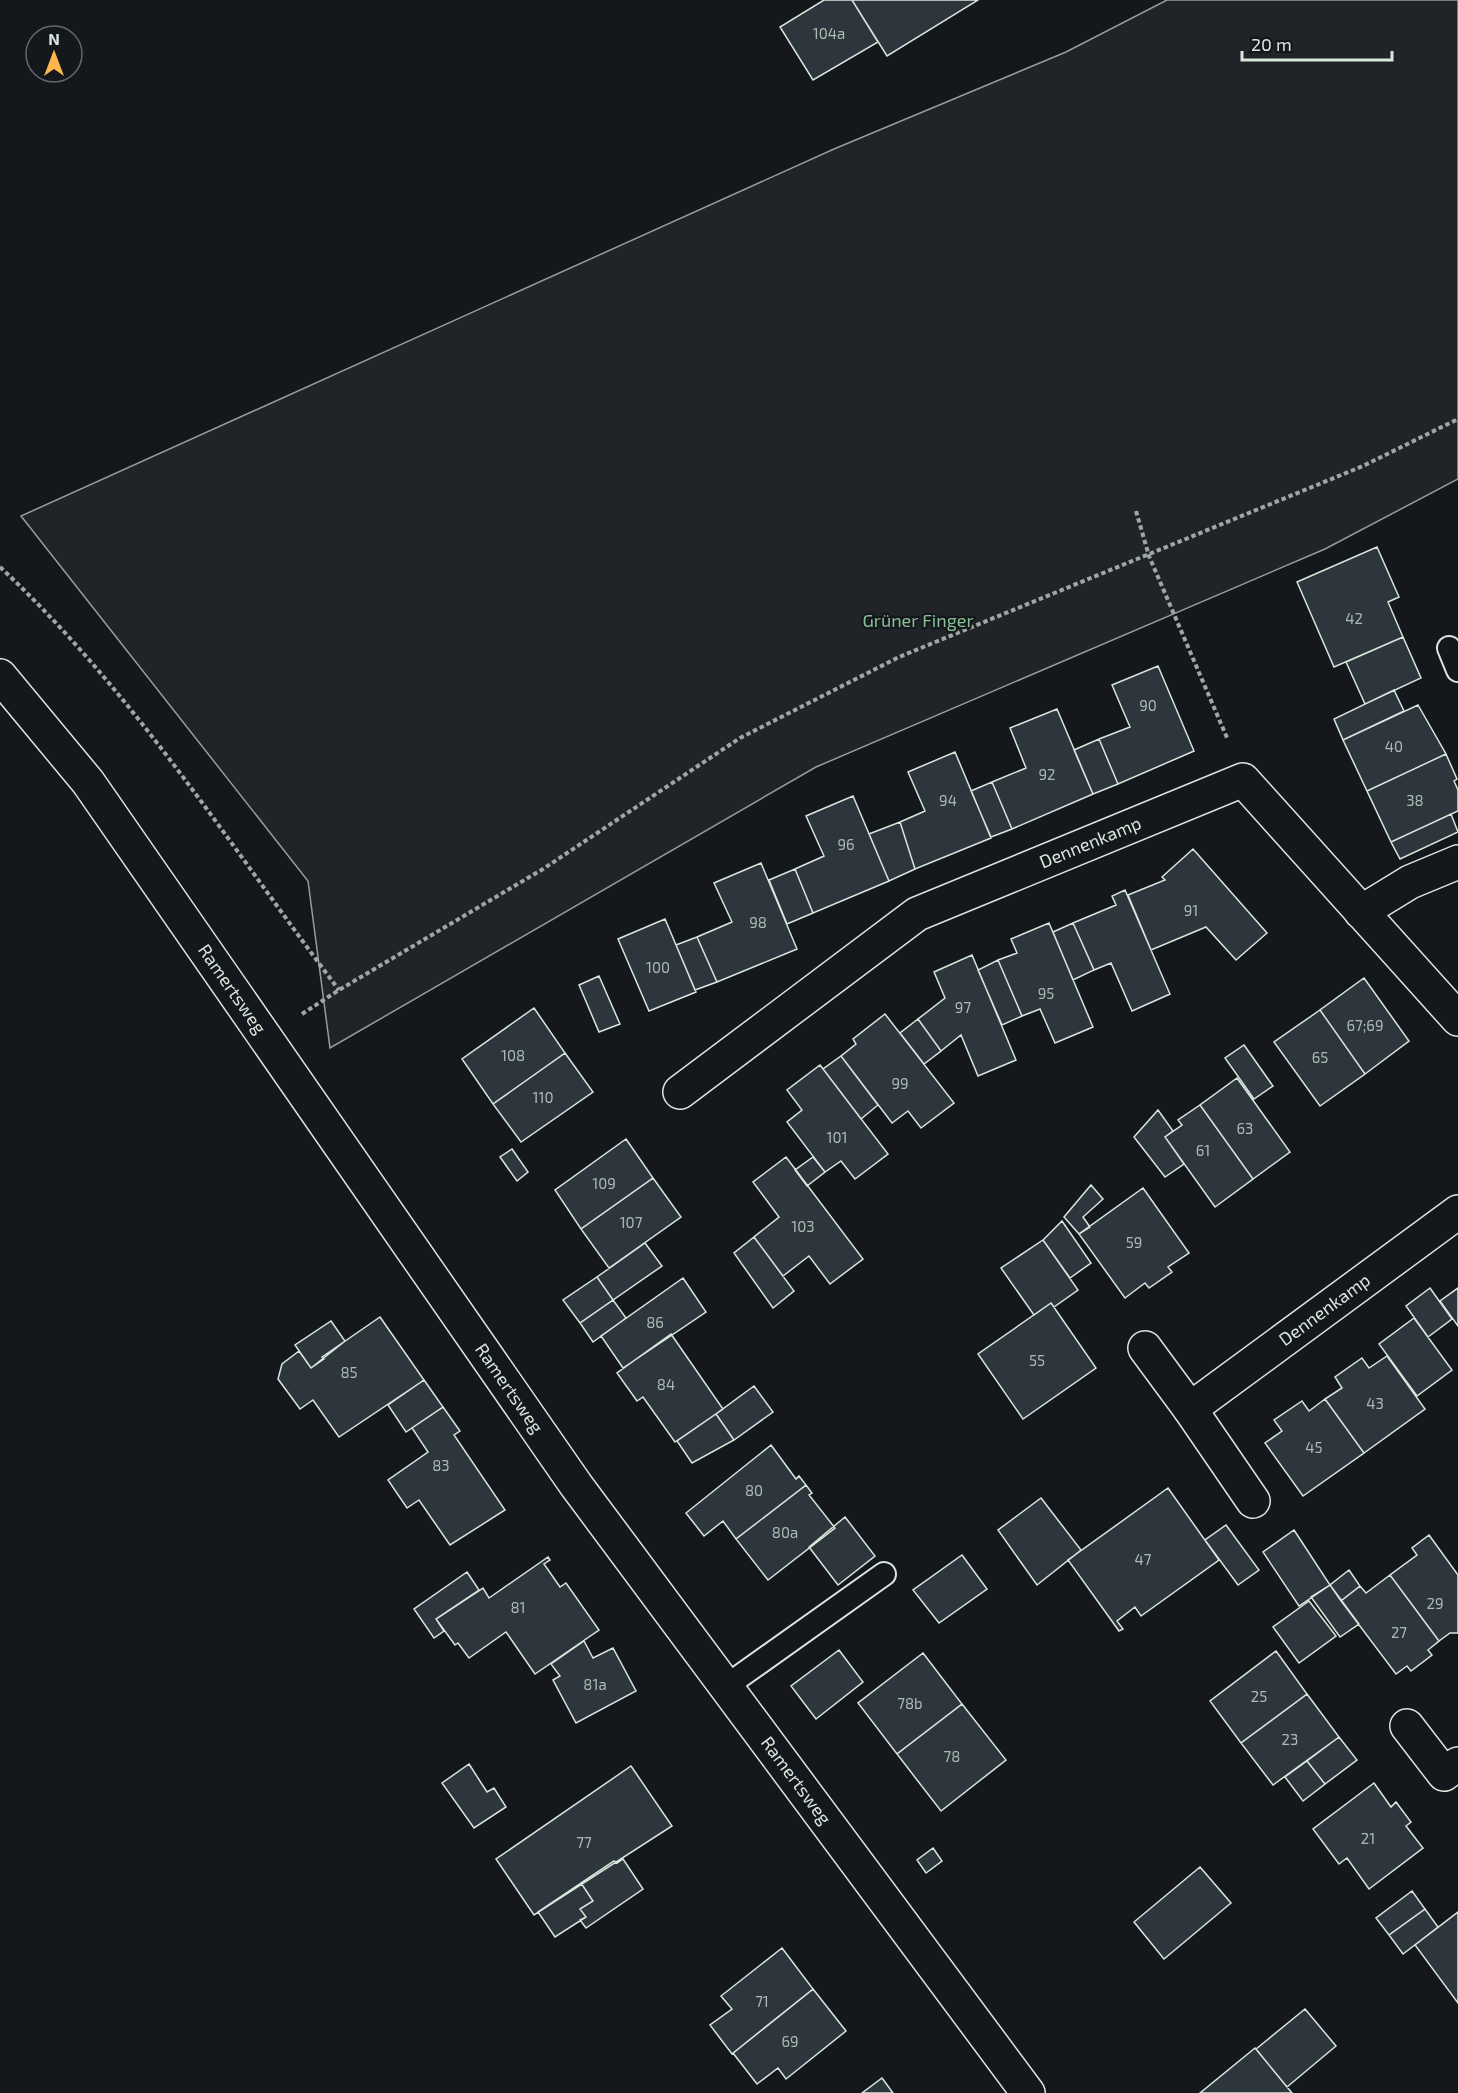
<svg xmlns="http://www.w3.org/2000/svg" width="1458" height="2093" font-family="'Exo 2',sans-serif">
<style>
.green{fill:#202428;stroke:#939e99;stroke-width:1.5}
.building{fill:#2c363c;stroke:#d8e6dc;stroke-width:1.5}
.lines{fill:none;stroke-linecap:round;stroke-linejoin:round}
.service-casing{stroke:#d8e6dc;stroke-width:26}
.minor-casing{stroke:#d8e6dc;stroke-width:36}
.path{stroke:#9da8a2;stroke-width:4;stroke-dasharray:4.5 3;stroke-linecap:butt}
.service{stroke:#14181c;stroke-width:22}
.minor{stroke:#14181c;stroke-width:33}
.labels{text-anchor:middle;stroke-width:4.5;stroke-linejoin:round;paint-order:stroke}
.number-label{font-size:15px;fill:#adbab4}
.park-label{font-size:18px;fill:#8ac095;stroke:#14181c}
.street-label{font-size:18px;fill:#d8e6dc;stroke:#14181c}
</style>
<rect width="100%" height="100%" fill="#14181c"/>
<path class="green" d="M1167,0H1458V479L1325,549L816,767L330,1048L308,881L21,516L834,149L1066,52Z"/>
<path class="building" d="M824,0H852L878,42L813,80L780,27Z
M852,0H978L887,56Z
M1377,547L1399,597L1388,602L1403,637L1334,667L1297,582Z
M1403,637L1421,678L1365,704L1346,662Z
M1158,666L1194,751L1118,784L1099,739L1130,727L1112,685Z
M1394,690L1404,711L1343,740L1334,719Z
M1418,705L1446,754L1367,791L1343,740Z
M1057,709L1093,794L1012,829L992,782L1026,768L1010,728Z
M1099,739L1118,784L1093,794L1074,750Z
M955,752L991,838L915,869L900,822L925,811L908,772Z
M1446,754L1457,779L1454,781L1458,790V811L1391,842L1367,791Z
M992,782L1012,829L991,837L971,791Z
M853,796L889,881L813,913L795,869L824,856L806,816Z
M1451,814L1458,832L1400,859L1391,842Z
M900,822L915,869L889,881L869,834Z
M1193,849L1267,933L1236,960L1206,927L1151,950L1128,895L1165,880L1162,877Z
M761,863L797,949L717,982L697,937L732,922L714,883Z
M795,869L813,913L787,924L769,880Z
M1125,890L1170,994L1132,1011L1111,963L1094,970L1073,923L1116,905L1112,896Z
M665,919L696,992L649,1011L618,939Z
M1049,923L1093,1027L1055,1043L1040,1009L1022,1016L998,960L1017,953L1011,939Z
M1073,923L1094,970L1073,980L1053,932Z
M697,937L717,982L695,990L676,945Z
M972,955L1016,1060L978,1076L961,1035L941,1051L918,1019L945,998L934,972Z
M998,960L1022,1016L1002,1025L978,970Z
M599,976L620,1024L599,1032L579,985Z
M1364,978L1409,1041L1365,1074L1320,1010Z
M534,1008L565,1053L493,1104L462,1059Z
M1320,1010L1365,1074L1320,1106L1274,1042Z
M885,1014L954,1103L921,1128L908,1111L892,1123L841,1056L856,1044L853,1039Z
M918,1019L941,1051L924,1064L900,1033Z
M1244,1045L1273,1086L1254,1099L1225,1058Z
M565,1053L593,1092L521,1142L493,1104Z
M841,1056L878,1105L861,1119L823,1069Z
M820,1065L888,1154L855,1179L841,1161L825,1172L787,1122L802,1110L787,1090Z
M1237,1078L1290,1152L1253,1179L1200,1105Z
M1200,1105L1253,1179L1215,1207L1165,1137L1182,1125L1178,1120Z
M1158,1110L1173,1131L1165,1137L1184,1164L1165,1177L1134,1137Z
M626,1139L653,1178L581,1229L555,1190Z
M512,1149L528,1172L517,1181L500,1157Z
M786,1157L863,1259L830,1284L809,1256L783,1276L754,1237L779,1217L753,1182Z
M813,1157L825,1172L807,1186L795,1170Z
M653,1178L681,1217L609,1268L581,1229Z
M1091,1185L1103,1199L1083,1217L1090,1227L1079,1234L1064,1217Z
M1143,1188L1189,1253L1168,1267L1172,1272L1149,1288L1145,1283L1125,1298L1079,1234Z
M1062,1221L1091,1263L1070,1278L1043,1240Z
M754,1237L794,1291L773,1308L734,1253Z
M1043,1240L1078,1290L1054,1307L1051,1303L1034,1315L1001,1268Z
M645,1243L662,1266L613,1300L597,1277Z
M597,1277L613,1300L580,1323L563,1300Z
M683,1278L706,1312L623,1368L601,1336Z
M1430,1288L1452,1319L1428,1337L1406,1306Z
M1458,1288V1326L1440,1301Z
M613,1300L626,1318L593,1342L580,1323Z
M1051,1303L1096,1368L1023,1419L978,1354Z
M380,1317L424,1380L339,1437L313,1400L300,1409L278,1379L282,1364L299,1351L311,1368L324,1359L322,1357Z
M1414,1318L1452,1370L1417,1396L1379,1344Z
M331,1321L345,1341L311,1368L295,1345Z
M671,1334L723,1409L675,1442L643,1397L637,1401L617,1373Z
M1387,1356L1425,1409L1364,1453L1325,1399L1342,1388L1335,1377L1362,1358L1369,1368Z
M424,1380L443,1407L406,1432L388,1405Z
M754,1386L773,1412L734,1440L716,1414Z
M1325,1399L1364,1453L1303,1496L1265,1443L1282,1431L1274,1420L1302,1401L1309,1411Z
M443,1407L460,1431L454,1435L505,1510L450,1545L419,1500L407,1508L388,1480L428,1452L412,1428Z
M716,1414L734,1440L692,1463L677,1441Z
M771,1445L796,1479L799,1476L806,1485L736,1539L723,1521L704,1536L686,1513Z
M806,1485L812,1493L809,1495L835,1528L768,1580L736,1539Z
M1168,1488L1219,1560L1141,1616L1135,1607L1117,1621L1123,1629L1119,1631L1068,1560Z
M1041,1498L1081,1550L1037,1585L998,1530Z
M845,1517L875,1556L838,1585L809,1547Z
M1226,1525L1259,1570L1238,1585L1205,1540Z
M1294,1530L1330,1585L1299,1606L1263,1552Z
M1429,1535L1458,1575V1633H1450L1439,1641L1390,1575L1417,1555L1412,1548Z
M962,1555L987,1589L939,1623L913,1590Z
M548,1557L550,1560L544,1564L560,1587L566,1583L599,1630L535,1674L506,1632L469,1658L458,1643L455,1645L436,1619L483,1588L489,1598Z
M1349,1570L1360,1586L1341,1601L1330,1585Z
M467,1572L479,1590L436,1619L444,1631L434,1638L414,1609Z
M1390,1575L1439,1641L1428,1650L1432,1655L1411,1671L1407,1666L1396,1674L1341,1601L1360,1586L1366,1593Z
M1330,1585L1359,1624L1340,1637L1311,1597Z
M1309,1601L1336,1636L1299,1663L1273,1627Z
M584,1641L593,1658L613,1648L636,1691L576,1723L553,1680L560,1676L551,1664Z
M839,1650L863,1682L816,1719L791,1686Z
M1276,1651L1307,1694L1241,1743L1210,1701Z
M923,1653L962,1704L897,1754L858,1703Z
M1307,1694L1339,1737L1273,1785L1241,1743Z
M962,1704L1006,1760L941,1811L897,1754Z
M1339,1737L1357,1760L1325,1784L1307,1761Z
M1307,1761L1325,1784L1303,1801L1285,1777Z
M469,1764L487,1792L494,1788L506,1807L474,1828L442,1783Z
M631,1766L672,1826L534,1915L496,1859Z
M1374,1783L1391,1807L1396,1802L1411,1822L1406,1826L1423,1848L1369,1889L1347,1858L1339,1864L1313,1829Z
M933,1848L942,1861L926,1873L917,1860Z
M623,1859L643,1889L586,1928L580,1920L586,1917L580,1909L593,1901L581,1883L614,1861L617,1863Z
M1200,1867L1231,1903L1164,1959L1134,1922Z
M581,1883L593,1901L580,1909L586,1917L555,1937L538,1912Z
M1412,1891L1425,1909L1389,1935L1376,1918Z
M1425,1909L1438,1927L1403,1954L1389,1935Z
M1458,1912V2003L1415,1945Z
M782,1948L813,1989L732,2054L710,2025L732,2009L721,1996Z
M813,1989L846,2031L786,2079L778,2068L757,2084L733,2053Z
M1305,2009L1336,2046L1287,2087L1256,2049Z
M1255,2048L1292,2093H1200Z
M882,2078L893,2093H862Z"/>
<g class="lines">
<g class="service-casing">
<path id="service" d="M1449,648L1458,670
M725,1687L884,1574"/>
</g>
<g class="minor-casing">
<g id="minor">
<path id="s1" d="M0,676L88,782L576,1485L1028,2093"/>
<path d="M1361,912L1410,882L1458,862"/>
<path id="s2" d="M680,1092L917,914L1243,780L1458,1019"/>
<path id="s3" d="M1145,1348L1190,1409L1458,1212"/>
<path d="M1190,1409L1253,1501"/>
<path d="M1407,1726L1444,1774L1458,1764"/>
</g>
</g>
<path class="path" d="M1136,511L1149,556L1228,740
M0,567C133,691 230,846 339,990
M302,1014L339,990L543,869L740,738L899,657L1363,466L1458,419"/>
<use href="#service" class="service"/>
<use href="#minor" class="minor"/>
</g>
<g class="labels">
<g class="number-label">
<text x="829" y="39">104a</text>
<text x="1354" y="624">42</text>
<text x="1148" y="711">90</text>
<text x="1394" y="752">40</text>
<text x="1047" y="780">92</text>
<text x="948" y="806">94</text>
<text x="1415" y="806">38</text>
<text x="846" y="850">96</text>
<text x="1191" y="916">91</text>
<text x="758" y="928">98</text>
<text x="658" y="973">100</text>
<text x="1046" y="999">95</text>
<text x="963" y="1013">97</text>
<text x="1365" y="1031">67;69</text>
<text x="513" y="1061">108</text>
<text x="1320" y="1063">65</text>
<text x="900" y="1089">99</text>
<text x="543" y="1103">110</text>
<text x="1245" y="1134">63</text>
<text x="837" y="1143">101</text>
<text x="1203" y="1156">61</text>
<text x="604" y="1189">109</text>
<text x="631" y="1228">107</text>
<text x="803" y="1232">103</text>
<text x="1134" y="1248">59</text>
<text x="655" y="1328">86</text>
<text x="1037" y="1366">55</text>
<text x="349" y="1378">85</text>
<text x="666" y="1390">84</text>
<text x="1375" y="1409">43</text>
<text x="1314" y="1453">45</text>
<text x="441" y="1471">83</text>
<text x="754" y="1496">80</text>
<text x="785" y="1538">80a</text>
<text x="1143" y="1565">47</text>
<text x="1435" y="1609">29</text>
<text x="518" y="1613">81</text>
<text x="1399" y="1638">27</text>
<text x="595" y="1690">81a</text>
<text x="1259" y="1702">25</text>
<text x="910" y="1709">78b</text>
<text x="1290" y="1745">23</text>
<text x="952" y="1762">78</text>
<text x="1368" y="1844">21</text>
<text x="584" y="1848">77</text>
<text x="762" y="2007">71</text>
<text x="790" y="2047">69</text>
</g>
<g class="park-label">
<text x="918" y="627">Grüner Finger</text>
</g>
<g class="street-label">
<text dy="6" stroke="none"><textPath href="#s2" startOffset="484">Dennenkamp</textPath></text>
<text dy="6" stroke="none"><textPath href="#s1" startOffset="390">Ramertsweg</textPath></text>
<text dy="6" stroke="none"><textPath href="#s3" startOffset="243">Dennenkamp</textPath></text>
<text dy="6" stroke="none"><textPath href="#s1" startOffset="876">Ramertsweg</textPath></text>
<text dy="6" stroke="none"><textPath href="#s1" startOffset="1362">Ramertsweg</textPath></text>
</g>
</g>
<g transform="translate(54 54)"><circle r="28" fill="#14181c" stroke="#626a69" stroke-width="1.5"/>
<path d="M0-4.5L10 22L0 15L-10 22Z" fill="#ffb74d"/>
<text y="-9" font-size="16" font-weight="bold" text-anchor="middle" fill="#d8e6dc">N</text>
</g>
<path d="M1242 51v9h150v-9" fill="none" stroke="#d8e6dc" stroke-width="3"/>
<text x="1251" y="51" font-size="18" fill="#d8e6dc" stroke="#14181c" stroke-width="4.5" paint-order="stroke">20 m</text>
</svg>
